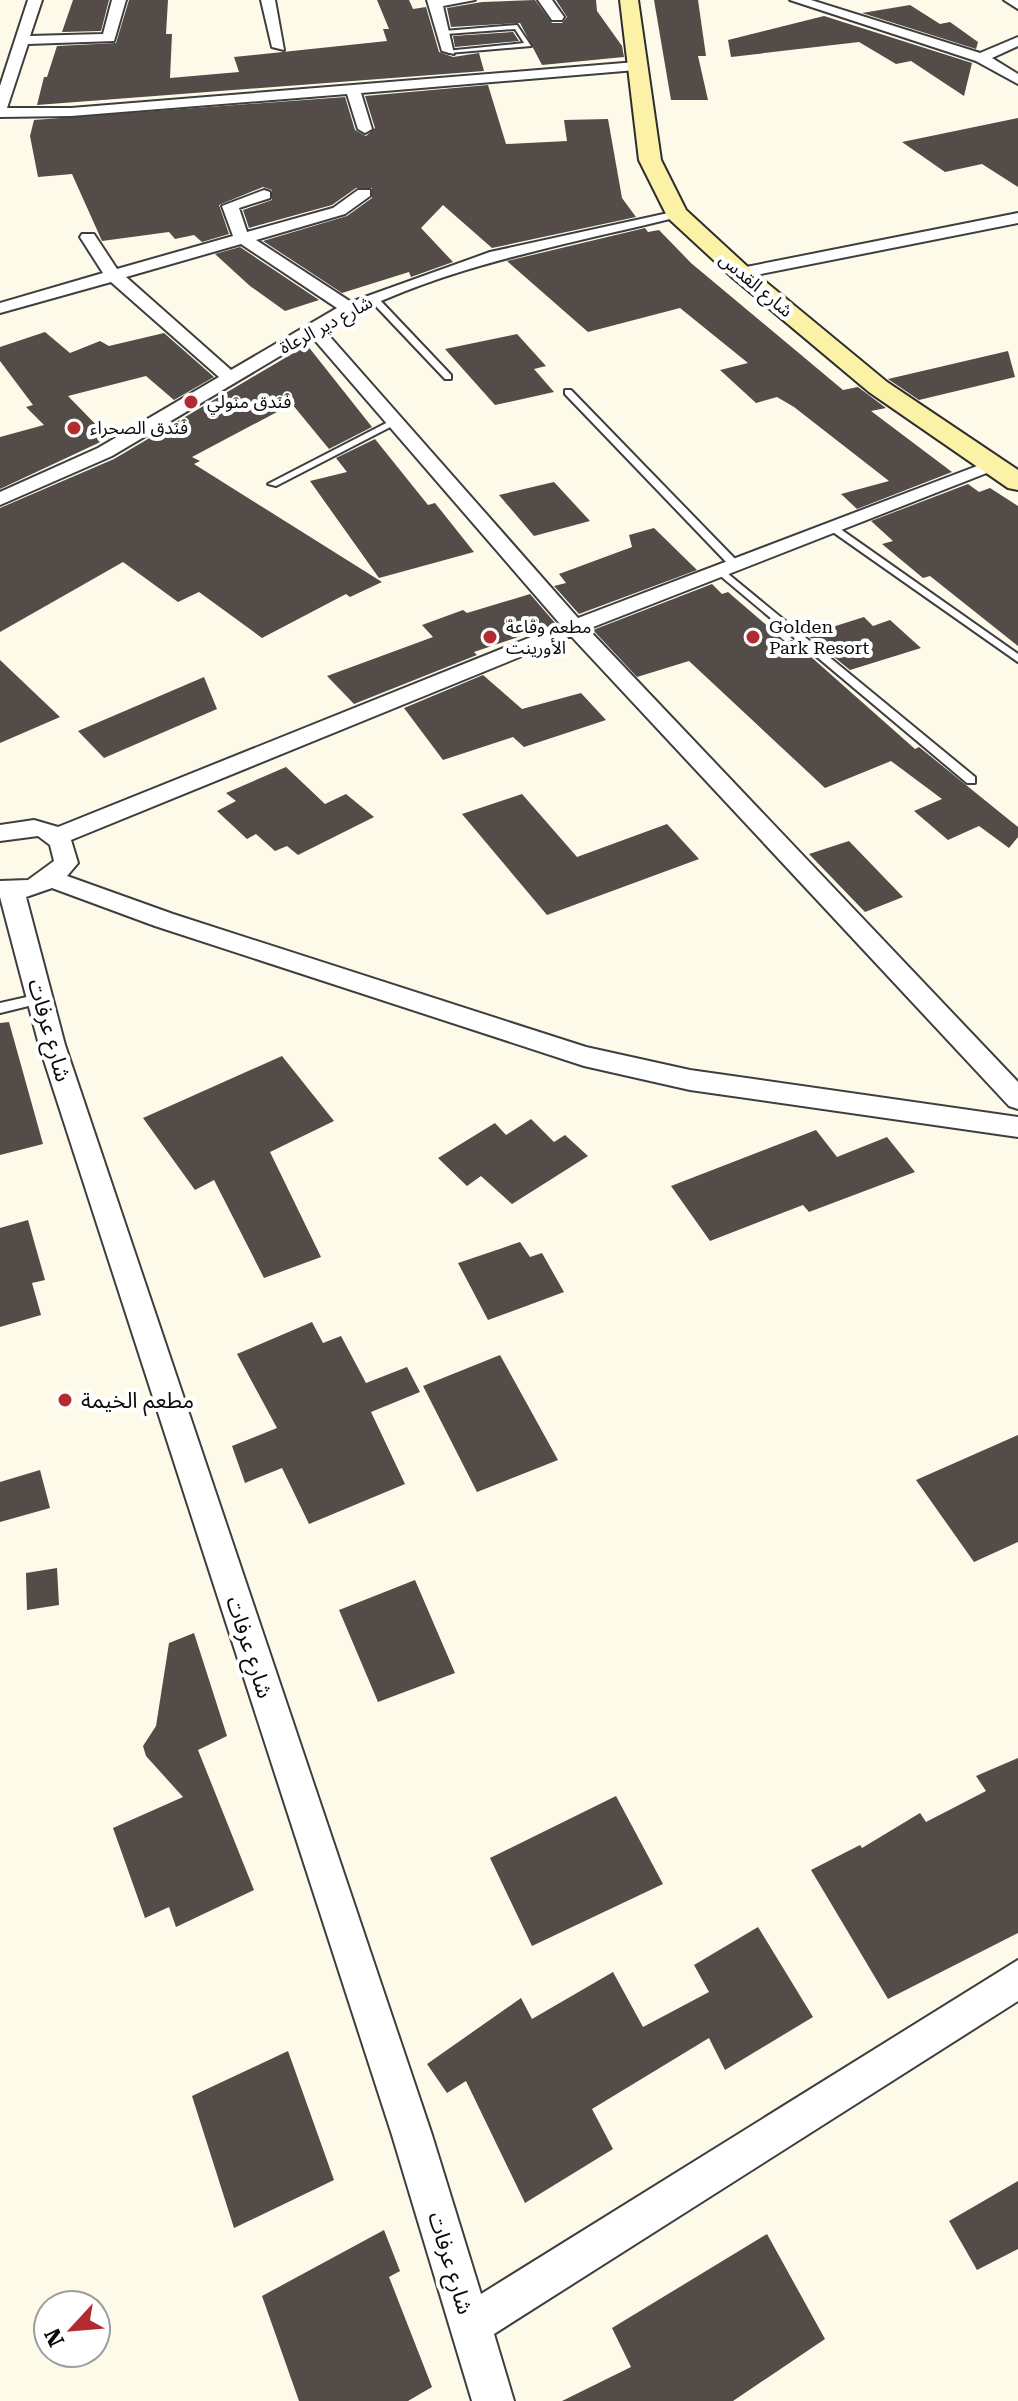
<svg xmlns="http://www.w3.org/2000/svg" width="1018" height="2401" font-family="'Roboto Serif','Noto Sans Arabic',serif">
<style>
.building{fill:#534c48}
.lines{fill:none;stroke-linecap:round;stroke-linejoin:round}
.lane-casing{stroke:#3e3e3e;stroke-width:4}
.street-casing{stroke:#3e3e3e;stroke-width:4}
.secondary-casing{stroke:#2d2d2d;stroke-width:4}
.lane{fill:#fff;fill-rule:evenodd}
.street{fill:#fff;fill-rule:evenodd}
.secondary{fill:#fbf2a8;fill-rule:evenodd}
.poi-dot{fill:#b22b30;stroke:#fff;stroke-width:3}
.labels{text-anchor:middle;stroke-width:8;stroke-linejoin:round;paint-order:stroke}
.far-street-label{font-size:18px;fill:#0b0b0b;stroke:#fff}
.far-poi-label{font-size:18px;fill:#0b0b0b;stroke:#fff;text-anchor:start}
.street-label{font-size:22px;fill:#0b0b0b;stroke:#fff}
.poi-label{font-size:22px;fill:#0b0b0b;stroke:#fff;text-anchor:start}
</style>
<rect width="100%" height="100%" fill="#fefaea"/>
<path class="building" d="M73,0H109L101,31L62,32Z
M129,0H168L166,34H172L170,78L239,72L234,57L387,41L383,29H389L377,0H409L413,9L426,7L439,52L453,57L479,53L484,71L37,105L44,77H47L57,46L116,43Z
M535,0L552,23H562L567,17L556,0H596L597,11L622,46L624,57L542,65L520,23L451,27L447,8L482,2Z
M654,0H698L706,56H698L708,100H671Z
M910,5L940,24L950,22L978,42L976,49L862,13Z
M824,16L972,63L964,96L911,61L896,64L859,42L731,57L728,40Z
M513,32L519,41L455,47L453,36Z
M488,85L506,144L567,141L564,120L608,119L622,198L636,217L492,248L443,205L421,228L453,262L411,277L409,272L342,293L263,241L347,216L372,198V188H356L332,205L249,228L243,210L272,200V190L263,187L219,205L229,234L202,242L194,235L175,239L169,232L102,241L72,174L38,177L30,136L34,120L345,97L355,130L366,136L375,128L365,96Z
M1018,118V187L982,164L945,172L902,142Z
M645,228L648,232L659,230L691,263L843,390L858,387L886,408L871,411L952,472L857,509L841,494L889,481L794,407L777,397L756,403L720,370L748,363L680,308L588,332L507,261Z
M240,247L319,300L285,311L250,286L215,254Z
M45,332L70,353L100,341L109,346L164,333L214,377L174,400L146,376L68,396L109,438L0,489V437L44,425L26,407L33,405L0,361V347Z
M517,334L546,366L534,369L554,392L495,405L445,349Z
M307,345L372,427L329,449L292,404L192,457L200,461L194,464L382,582L350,597L346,594L262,638L199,592L178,602L123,562L0,632V508L114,459Z
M1008,351L1015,377L919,400L888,379Z
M375,439L428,505L435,503L474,552L379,578L310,481L347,472L336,458Z
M554,482L590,521L534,536L499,495Z
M968,484L979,492L990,488L1018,506V646L930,576L923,578L882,544L893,541L871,521Z
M654,528L697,570L579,614L554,586L566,583L559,574L632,547L629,535Z
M712,584L722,594L728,592L786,642L792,640L915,749L919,747L1018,827V837L1009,848L979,826L948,840L914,811L942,799L891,761L825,788L689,661L637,677L593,630Z
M530,594L556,624L474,652L477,655L354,704L327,676L433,637L422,625L463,610L467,613Z
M864,617L873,626L890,620L921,648L850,670L807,635Z
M0,660L60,717L0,743Z
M483,675L522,709L581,693L606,720L524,747L513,737L443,760L404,708Z
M204,677L217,709L104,758L78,731Z
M286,767L325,804L346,794L374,817L298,855L287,846L275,851L256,834L247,839L217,811L236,801L226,793Z
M522,794L577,857L667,824L699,859L547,915L462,814Z
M849,841L903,897L865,912L809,854Z
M9,1022L43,1144L0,1155V1023Z
M282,1056L334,1121L270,1152L321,1257L264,1278L214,1180L195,1190L143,1118Z
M531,1119L554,1142L565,1135L588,1156L512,1204L481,1176L467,1186L438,1158L495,1123L506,1135Z
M816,1130L837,1157L887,1137L915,1172L809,1212L803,1205L710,1241L671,1186Z
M28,1220L45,1280L32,1283L41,1315L0,1327V1228Z
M520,1242L530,1257L542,1253L564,1292L488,1320L458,1263Z
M312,1322L323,1343L341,1336L366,1383L407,1367L420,1392L371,1412L405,1484L309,1524L282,1468L245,1483L232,1446L277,1428L237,1354Z
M500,1355L558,1460L477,1492L423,1386Z
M1018,1435V1542L974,1562L916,1480Z
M40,1470L50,1508L0,1522V1482Z
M57,1568L59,1605L27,1610L26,1573Z
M415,1580L455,1673L378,1702L339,1610Z
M194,1633L227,1736L198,1750L254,1890L176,1927L169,1907L145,1918L113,1828L183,1797L146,1756L143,1746L156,1726L169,1643Z
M1018,1758V1933L888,1999L811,1870L860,1845L862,1848L920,1813L926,1822L986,1791L976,1776Z
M616,1796L663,1884L532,1946L490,1858Z
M758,1927L813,2017L725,2070L709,2038L592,2109L613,2149L525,2203L466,2081L447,2093L427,2064L521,1998L532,2019L613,1972L643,2027L709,1992L694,1965Z
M288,2051L334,2180L234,2228L192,2096Z
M1018,2181V2249L977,2270L949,2221Z
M384,2230L400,2271L389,2277L432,2387L408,2401H299L262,2296Z
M767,2234L825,2339L733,2401H562L631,2367L612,2328Z"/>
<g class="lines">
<g class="lane-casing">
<path id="lane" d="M517,25L531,46L449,53L446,51L524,43L515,29L446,34L444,31Z
M371,297H377L451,375V379H445L371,301Z
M565,390H571L739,563V567H731L565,394Z
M392,420L400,422L276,486L268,484Z
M830,526H836L1018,654V662L830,530Z
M721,568L975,777V783H967L717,573L716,571Z
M40,994L46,999L45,1002L0,1013V1003Z"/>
</g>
<g class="street-casing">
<path id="street" d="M28,0H42L30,36L103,34L112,0H126L114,41L28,44L7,108H71L636,62L643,66L636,70L361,93L372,129L365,133L358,129L347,94L71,116L0,117V86Z
M261,0H275L284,50L272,47Z
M427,0H475L443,6L454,54L442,51Z
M538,0H552L564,17L562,20H552Z
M790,0H811L980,53L1018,37V46L992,58L1018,74V84L976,61Z
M1004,0H1018V9Z
M264,190L270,192V198L239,208L247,232L333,208L358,190H370V196L345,214L256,240L351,302L490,252L682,210V216C563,246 431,267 324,330L578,618L985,463L992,461L1002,467L588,629L1018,1082V1109L1009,1106L571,636L71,840L78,863L67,876L173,914L586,1047L690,1070L1018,1117V1137L690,1090L584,1066L155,926L52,888L26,897L65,1045L432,2135L481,2294L1018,1960V2001L494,2334L514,2401H472L392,2135L39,1045L0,897V881L28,880L54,861L50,845L38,836L0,841V825L34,820L58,827L561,625L312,337L112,456L0,505V492L98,448L219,377L111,282L0,313V303L103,273L80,237L82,234H94L117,269L233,236L222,206ZM241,244L337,308L231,370L126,277Z
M1018,213V223L741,278L733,273L741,268Z"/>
</g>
<g class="secondary-casing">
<path id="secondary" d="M620,0H638L661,160L686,210L749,268L887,382L1018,470V490L1008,488L869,392L733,278L668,218L639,160Z"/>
</g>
<use href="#lane" class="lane"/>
<use href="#street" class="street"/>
<use href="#secondary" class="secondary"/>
</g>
<g class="poi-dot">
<circle cx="191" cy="402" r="8"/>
<circle cx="74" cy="428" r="8"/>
<circle cx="490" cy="637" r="8"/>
<circle cx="753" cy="637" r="8"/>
<circle cx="65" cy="1400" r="8"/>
</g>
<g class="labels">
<g class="far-street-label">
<text transform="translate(756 285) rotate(40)" y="6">شارع القدس</text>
<text transform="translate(326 325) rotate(-28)" y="6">شارع دير الرعاة</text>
</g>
<g class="far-poi-label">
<text x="207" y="408">فندق منولي</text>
<text x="90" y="434">فندق الصحراء</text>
<text x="506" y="633">مطعم وقاعة<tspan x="506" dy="21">الأورينت</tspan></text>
<text x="769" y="633">Golden<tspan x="769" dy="21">Park Resort</tspan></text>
</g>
<g class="street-label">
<text transform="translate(50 1030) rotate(74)" y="8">شارع عرفات</text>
<text transform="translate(250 1647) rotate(72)" y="8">شارع عرفات</text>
<text transform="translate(451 2263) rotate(73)" y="8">شارع عرفات</text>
</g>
<g class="poi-label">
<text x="81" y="1408">مطعم الخيمة</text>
</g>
</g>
<g transform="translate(72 2329) rotate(244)"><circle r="38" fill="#ffffff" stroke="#9d9d9d" stroke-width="2"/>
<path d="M0-6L14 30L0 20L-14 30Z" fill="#b22b30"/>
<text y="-12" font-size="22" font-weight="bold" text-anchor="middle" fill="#0b0b0b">N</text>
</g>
</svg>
